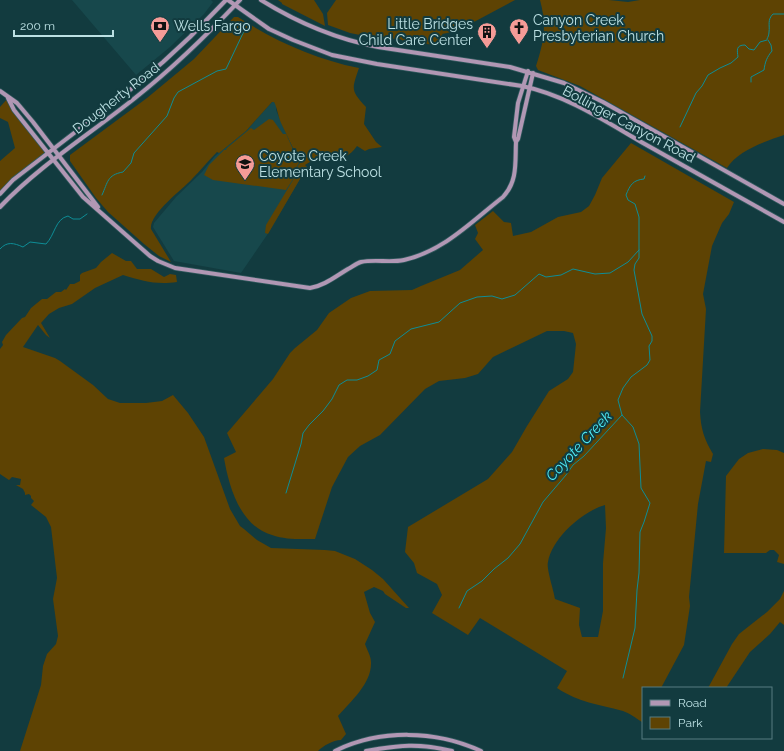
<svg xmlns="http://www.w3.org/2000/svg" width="784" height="751" font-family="Raleway,sans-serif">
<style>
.built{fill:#17484c}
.green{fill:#5e4303;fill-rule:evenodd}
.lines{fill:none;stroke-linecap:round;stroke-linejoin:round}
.stream{stroke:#0e8d96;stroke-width:1}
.secondary-casing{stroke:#31595d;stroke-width:5.5}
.secondary{stroke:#b197b4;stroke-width:4}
.labels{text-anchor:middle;stroke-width:4;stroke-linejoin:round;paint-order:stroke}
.poi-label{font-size:14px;fill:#bce0e3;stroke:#123b3f;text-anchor:start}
.street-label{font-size:14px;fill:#bce0e3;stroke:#123b3f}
.water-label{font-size:15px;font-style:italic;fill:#4feaf6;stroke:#123b3f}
</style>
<rect width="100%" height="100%" fill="#123b3f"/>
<path class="built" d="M72,0H211L213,2L204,14L170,47L136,75Z
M273,101L276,104V110L281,122L300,163L307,167L267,235L241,273L174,261L153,227L154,223L176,197L202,172L215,156L246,131Z"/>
<path class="green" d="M278,0H314L323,14L325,26L282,4V3Z
M336,0H515L457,31L442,34L444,38V42L442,43H439L437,45L405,42L400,39L375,38L350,33L328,25L327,13Z
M540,0H609L628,2L640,0H784V135C766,141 737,151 727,168L580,86L538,70L536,66C544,41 547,26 540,0Z
M234,17H238C275,41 315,59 359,68C352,89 350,90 366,107L364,124L376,142L382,147L369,149L365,151L357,146C345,163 336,156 320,158C314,159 310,162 305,165L307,167L268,234L265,233L266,225L293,180L295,175L293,173L300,163C294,149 287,136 281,123C278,116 277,107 274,102H272L246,131L219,153L217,152C208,161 201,170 192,179C182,190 149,214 151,229L171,262L159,256L144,244L108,212L96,198L70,161V155L147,98L194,59Z
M8,98L14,110L48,153L13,180L0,194V161L15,148L8,122L0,118V107Z
M269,119L273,120L283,134H286L299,163L291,175L293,179L286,190L213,180L204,175L209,165L224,150H226L227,148L251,128L254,130Z
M631,143L734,202L729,214L722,223L712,246L703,294L706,309L700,412C701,429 704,439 713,454L711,462L706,461L698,504L689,597L690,606L684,645L661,688H643L642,722C636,718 629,713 623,711C597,704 580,703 557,688L567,671L480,618L468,635L432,613L442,595L437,584L417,573L414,563L405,552L408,527L488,479L512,452L527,426L549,391L568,379L573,372L576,344L573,333L564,331H547L493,357L478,374L465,378L439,381L425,389L380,435L360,446L348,457L332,487L315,539C301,539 286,540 272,535C240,526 229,487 224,458L236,452L227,433L273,379L290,353L295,348L317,330L329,313L351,298L370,291L412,290L421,286L460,270L483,250L475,239L478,233L475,225L493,211L504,222L511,223L513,236L531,232L558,217L581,212L589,206L595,195L602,178ZM605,505L606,528L603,563V611L598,637H582L579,625L580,608L555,599C554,591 546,568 548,562C552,538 583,511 605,505Z
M112,253L126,261H131L137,269H151L164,277L170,274L176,275L177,282C156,285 143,281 123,275L95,288L72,304L59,308L49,314L41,323L50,338L46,335L38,325L23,347L55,358L60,361L93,385L108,399L120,403H146L162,401L173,395L188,413L204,437L230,509L240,526L244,529L257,540L271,548L325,550L335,551L355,559L372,570L383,579L409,608H406L385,594L383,591L374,587L364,592L370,613L375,622L365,644C367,650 371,656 371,662C372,683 351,701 338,716L346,734L341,740C333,740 323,746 318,751H20L41,685L43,666L47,654L56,644L58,636L53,599L57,578L51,527L46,517L31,505L34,501L31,498V496L29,494L25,495V493L23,489L16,485H20L21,479L12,477L9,480L0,474V349L3,345L2,342L6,335L22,318L25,317L31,308L42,299H47L56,292H61L65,289L66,290L70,284H74L80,281V275L82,273L96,268L101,262Z
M763,449L777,450L784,453V564L777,562L779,555L774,550H770L766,553H724L726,476L739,459L748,453Z
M784,591V625L780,622L770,634L750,652L726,688H708L732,644L739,634L767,612L780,599Z"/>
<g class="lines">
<path class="stream" d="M767,39C768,37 769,35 769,32C770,25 767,20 773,14H784
M751,82V77L764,70C765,62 767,57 772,51L771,45L768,40
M680,127L696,93L702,86L708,75L720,68L731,63L738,57C737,50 736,45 745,45L749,49L754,50L760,42L767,40
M102,195C108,182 107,175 123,172L131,163L134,153L167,116L174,98L178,92L217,71L226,69L245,29
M0,249C7,241 14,243 23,247L30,242L46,244C55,235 55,219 68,216L73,219H80L87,214
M286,493L301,444L303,433L309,425L323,411L332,399L339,385L347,380H357L368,376L377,370L379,360L390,354L395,341L411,329L439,322L460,303L477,297L492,296L502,299L515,295L539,274L546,277L561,275L573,269L595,274L610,273L628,262L639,250
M459,608L467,591L482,581L494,569L508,558L520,544L543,502L566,475L573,465L584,456L622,415
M623,678L635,628L637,590L639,573L640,532L644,522L650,503L641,488L639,444L633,427L622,415L618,400L623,388L631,377L647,365L650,360L649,346L652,341V336L642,314L634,270L635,264L639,258V217L635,204L628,200L626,195C630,185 633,180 644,179L645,176"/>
<g class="secondary-casing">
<path id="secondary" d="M228,0L269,29L293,40L332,55L377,64L522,86C566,95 605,121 643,143C690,169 737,196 784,222
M261,0C298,23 336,39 378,47L510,67L564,83L603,102L784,204
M0,91L17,103L33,122L98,207
M8,98L14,110L83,197L150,256L158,261L175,268L310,288C324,286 336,276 348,269C352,267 357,263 361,262C375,259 390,263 404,260C444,251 472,221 503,197C518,181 515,162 516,142L514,137L518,103L528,71
M516,142L518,139L533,73
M0,194L13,180L130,90L163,62L190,37L226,0
M0,207C40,165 90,134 135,98C173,68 207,35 240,0
M335,751C380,729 436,730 481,751
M366,751C400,745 418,743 452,751"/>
</g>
<use href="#secondary" class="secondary"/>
</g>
<defs>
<g id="bank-pin" transform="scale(1)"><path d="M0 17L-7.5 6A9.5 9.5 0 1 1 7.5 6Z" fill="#f59b97" stroke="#123b3f"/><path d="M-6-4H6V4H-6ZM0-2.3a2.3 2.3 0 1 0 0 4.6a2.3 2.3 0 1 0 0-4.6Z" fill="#111"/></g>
<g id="church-pin" transform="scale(1)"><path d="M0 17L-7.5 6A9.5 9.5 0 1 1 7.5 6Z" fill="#f59b97" stroke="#123b3f"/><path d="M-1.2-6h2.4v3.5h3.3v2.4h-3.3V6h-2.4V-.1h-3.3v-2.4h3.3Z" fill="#111"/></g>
<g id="building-pin" transform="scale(1)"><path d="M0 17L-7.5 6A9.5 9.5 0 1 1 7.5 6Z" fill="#f59b97" stroke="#123b3f"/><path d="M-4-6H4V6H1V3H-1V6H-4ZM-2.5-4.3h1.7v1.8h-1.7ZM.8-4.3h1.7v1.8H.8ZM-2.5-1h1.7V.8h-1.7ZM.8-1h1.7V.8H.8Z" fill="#111"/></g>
<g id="school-pin" transform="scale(1)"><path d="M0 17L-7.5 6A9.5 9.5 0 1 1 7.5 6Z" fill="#f59b97" stroke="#123b3f"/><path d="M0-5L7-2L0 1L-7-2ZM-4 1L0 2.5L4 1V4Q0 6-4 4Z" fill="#111"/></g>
</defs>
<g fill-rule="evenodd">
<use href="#bank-pin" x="160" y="26"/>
<use href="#church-pin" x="519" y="28"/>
<use href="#building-pin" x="487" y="32"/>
<use href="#school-pin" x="245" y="164"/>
</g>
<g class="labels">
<g class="poi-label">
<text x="533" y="25">Canyon Creek<tspan x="533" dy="16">Presbyterian Church</tspan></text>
<text x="473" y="29" text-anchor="end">Little Bridges<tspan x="473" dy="16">Child Care Center</tspan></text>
<text x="174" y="31">Wells Fargo</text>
<text x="259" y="161">Coyote Creek<tspan x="259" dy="16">Elementary School</tspan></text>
</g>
<g class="street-label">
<text transform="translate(116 98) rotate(-38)" y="5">Dougherty Road</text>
<text transform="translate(629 124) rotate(28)" y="5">Bollinger Canyon Road</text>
</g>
<g class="water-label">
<text transform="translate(579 446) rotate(-47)" y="5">Coyote Creek</text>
</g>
</g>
<rect x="642" y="687" width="130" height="52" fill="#123b3f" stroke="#567d81"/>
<rect x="650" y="700" width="20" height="6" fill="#b197b4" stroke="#567d81"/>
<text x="678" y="707" font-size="12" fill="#bce0e3">Road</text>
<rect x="650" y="717" width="20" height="12" fill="#5e4303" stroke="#567d81"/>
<text x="678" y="727" font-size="12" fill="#bce0e3">Park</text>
<path d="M14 30v6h99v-6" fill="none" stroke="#bce0e3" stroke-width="2"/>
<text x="20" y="30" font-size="12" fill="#bce0e3" stroke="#123b3f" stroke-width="3" paint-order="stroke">200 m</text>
</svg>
